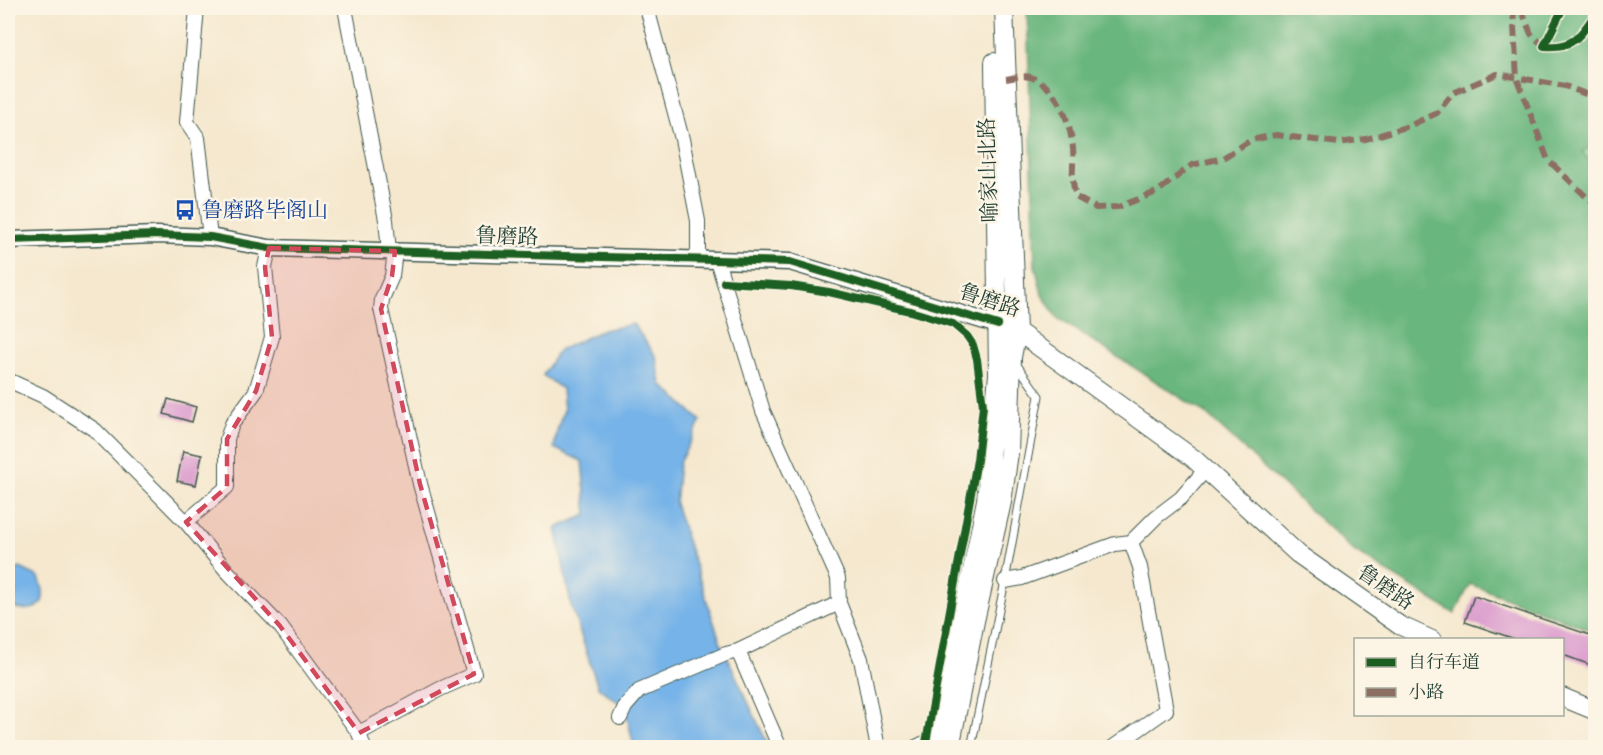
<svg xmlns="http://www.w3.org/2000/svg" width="1603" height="755" font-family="'Gentium Book Plus','Noto Serif SC',serif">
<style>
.green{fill:#82d495;stroke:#508864;stroke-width:1.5}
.forest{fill:#69b67e;stroke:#447a59;stroke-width:1.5}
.water{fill:#76b3e8;stroke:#4a788e;stroke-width:1.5}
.building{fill:#da9acd}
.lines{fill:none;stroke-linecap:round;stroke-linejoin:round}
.service-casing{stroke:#3f574b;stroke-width:9}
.minor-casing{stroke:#3f574b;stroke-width:16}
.tertiary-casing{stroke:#3f574b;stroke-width:19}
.secondary-casing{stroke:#3f574b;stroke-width:20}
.service{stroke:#fff;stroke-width:7}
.minor{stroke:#fff;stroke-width:14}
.tertiary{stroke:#fff;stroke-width:16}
.secondary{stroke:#fff;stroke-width:18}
.quiet{stroke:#8d6e63;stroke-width:6;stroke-dasharray:12 6;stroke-linecap:butt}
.cycleway-casing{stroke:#fcf5e5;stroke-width:11}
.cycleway{stroke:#1b5e20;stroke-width:8}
.marked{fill:#d1495b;fill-opacity:0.2;stroke:#d1495b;stroke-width:4.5;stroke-dasharray:12 8;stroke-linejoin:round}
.labels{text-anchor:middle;stroke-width:5;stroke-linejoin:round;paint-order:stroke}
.street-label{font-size:21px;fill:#1f3d34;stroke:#fcf5e5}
.transit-label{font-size:21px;fill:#164399;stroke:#fcf5e5;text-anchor:start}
</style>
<rect width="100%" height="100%" fill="#fcf5e5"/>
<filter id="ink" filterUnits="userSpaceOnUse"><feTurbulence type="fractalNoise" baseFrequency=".0167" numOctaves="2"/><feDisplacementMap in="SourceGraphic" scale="12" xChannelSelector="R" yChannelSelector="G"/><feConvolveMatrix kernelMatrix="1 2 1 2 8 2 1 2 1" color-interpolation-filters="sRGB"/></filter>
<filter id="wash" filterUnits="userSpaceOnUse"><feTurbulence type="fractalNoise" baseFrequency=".008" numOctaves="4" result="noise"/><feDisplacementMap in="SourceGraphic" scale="24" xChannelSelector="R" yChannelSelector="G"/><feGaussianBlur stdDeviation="1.35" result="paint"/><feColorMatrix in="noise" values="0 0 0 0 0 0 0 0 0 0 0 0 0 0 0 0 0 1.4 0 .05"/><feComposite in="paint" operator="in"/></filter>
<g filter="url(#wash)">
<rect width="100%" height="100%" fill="#f5e8cf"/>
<path class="green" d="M1595,143V169L1582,152Z"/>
<path class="forest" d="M1027,8H1595V143L1582,152L1596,169L1595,632L1470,584L1455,614L1355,552L1205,413L1057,318L1042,294L1035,266Z"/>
<path class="water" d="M633,324L656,356L661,384L701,421L679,463L675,504L721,644L769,747H634L625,707L598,687L571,605L556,528L587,515L582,461L554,448L558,427L564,410L562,389L543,375L559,350L603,330Z
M20,568L39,577C40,582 43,587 43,591C46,613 20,612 8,605V573Z"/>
<g id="blocks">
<path class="building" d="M168,399L196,407L192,422L164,414Z
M183,451L202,455L196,485L177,481Z
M1474,596L1596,637V667L1563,655V639H1515L1465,622Z"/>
</g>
</g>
<g filter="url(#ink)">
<use href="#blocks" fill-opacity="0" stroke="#3f574b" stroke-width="1.5"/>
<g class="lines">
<g class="service-casing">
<path id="service" d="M971,748L1005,581L1039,396L1015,362"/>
</g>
<g class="minor-casing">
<path id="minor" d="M197,8L187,122L198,138L210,237
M345,8L386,220L389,251
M647,8L682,139L698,221V259
M269,248L265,267L272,337L256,391L232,424L227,439V487L186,522L227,571L280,626L359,733
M717,260L763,411L838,578L839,603L861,659L878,748
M8,380L43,396L95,430L186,522
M1005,581L1022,578L1115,544L1131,542
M620,718L625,707L639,691L726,654L738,651
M364,748L359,733L440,689L474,674L420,484L381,309L382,299L392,276L395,251
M780,748L738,651L839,603
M914,748L939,736
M1112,748L1166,710L1140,567L1131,542L1156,517L1181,498L1206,469"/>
</g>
<g class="tertiary-casing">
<path id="tertiary" d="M8,240L157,235L210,237L269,248L790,262L998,325"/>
</g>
<g class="secondary-casing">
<path id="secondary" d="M1007,328L1017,331L1193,458L1298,554L1399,625L1432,640
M1562,697L1596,711
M937,748L986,500L998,375L994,62
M950,748L975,621L1002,502L1009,453L1012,357L1017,331L1004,8"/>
</g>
<use href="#service" class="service"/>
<use href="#minor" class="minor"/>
<use href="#tertiary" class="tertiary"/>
<use href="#secondary" class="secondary"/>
<path class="quiet" d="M1513,8L1517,79L1548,160L1596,206
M1521,8L1531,34L1544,46
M1006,79C1014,78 1022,75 1030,77C1056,85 1068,117 1072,141C1076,161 1069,174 1076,197L1096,208L1118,207L1157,192L1192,165L1223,158L1251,140L1276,135L1339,143L1366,139L1409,126L1437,113L1453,93L1497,74L1565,86L1596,98"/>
<g class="cycleway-casing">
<path id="cycleway" d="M1563,8L1544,46C1574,49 1581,35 1596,13
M8,240L157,235L210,237L269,248L790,262L998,325
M724,282L791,286L829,292L910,311L953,324L967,336L973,345L977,359L983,406L977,460L925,748"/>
</g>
<use href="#cycleway" class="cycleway"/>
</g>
</g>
<path class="marked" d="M269,248L395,251L392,276L381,309L420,484L474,674L359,733L280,626L186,522L227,487V439L256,391L272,337L265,267Z"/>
<defs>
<g id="bus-bare" transform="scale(1.62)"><path d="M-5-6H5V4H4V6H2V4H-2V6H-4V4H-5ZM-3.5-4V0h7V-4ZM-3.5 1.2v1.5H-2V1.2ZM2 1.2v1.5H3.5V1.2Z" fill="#1a4fb4" stroke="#fcf5e5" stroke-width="2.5" paint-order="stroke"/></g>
</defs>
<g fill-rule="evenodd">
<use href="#bus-bare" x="185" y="210"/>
</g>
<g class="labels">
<g class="street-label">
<text transform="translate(988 170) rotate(-92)" y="7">喻家山北路</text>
<text transform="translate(507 236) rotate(2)" y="7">鲁磨路</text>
<text transform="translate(990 300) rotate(18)" y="7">鲁磨路</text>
<text transform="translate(1386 587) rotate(34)" y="7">鲁磨路</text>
</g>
<g class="transit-label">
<text x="202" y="217">鲁磨路毕阁山</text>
</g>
</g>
<rect width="1603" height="755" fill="none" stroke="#fcf5e5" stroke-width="30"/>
<rect x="1354" y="638" width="210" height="78" fill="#fcf5e5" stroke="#a4ab9e" stroke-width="1.5"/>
<rect x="1366" y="658" width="30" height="9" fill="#1b5e20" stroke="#a4ab9e" stroke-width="1.5"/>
<text x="1408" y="668" font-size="18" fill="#1f3d34">自行车道</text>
<rect x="1366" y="688" width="30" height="9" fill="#8d6e63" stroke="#a4ab9e" stroke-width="1.5"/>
<text x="1408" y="698" font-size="18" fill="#1f3d34">小路</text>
</svg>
